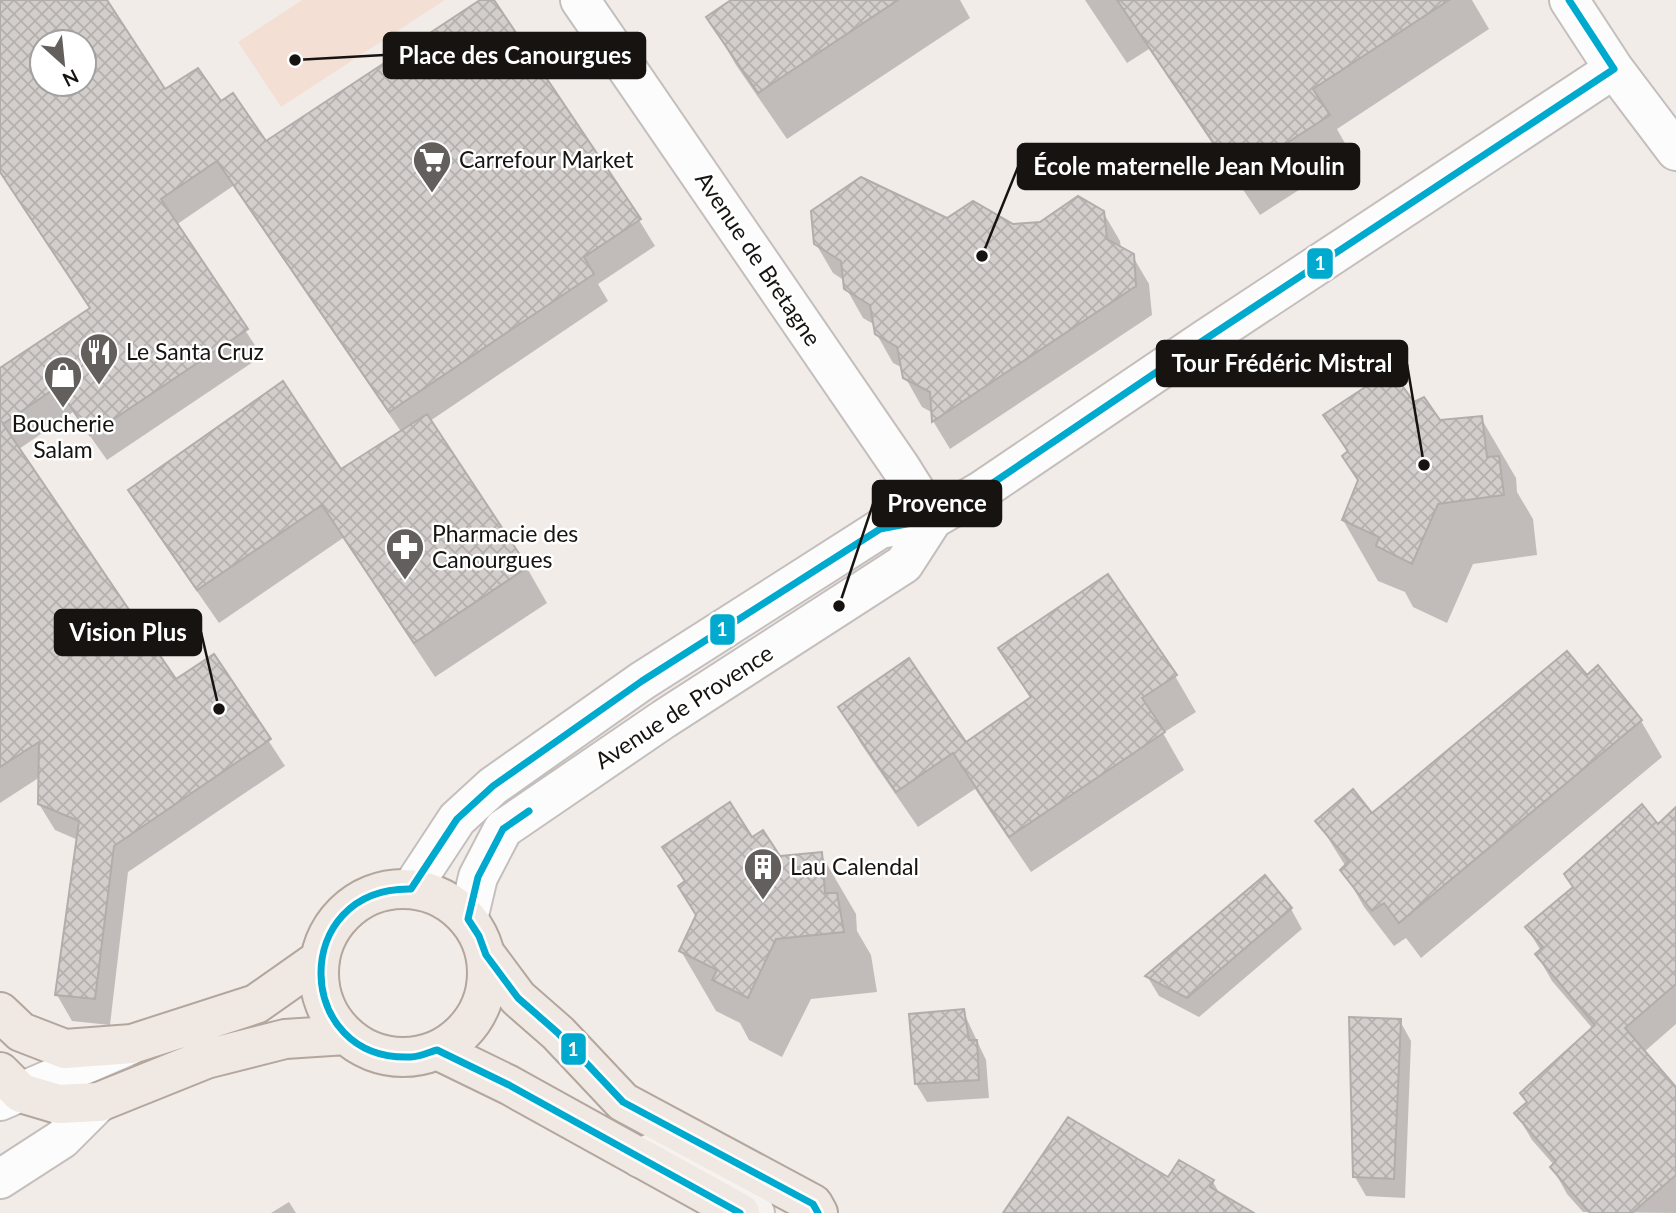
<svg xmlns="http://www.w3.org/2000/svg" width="1676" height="1213" font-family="Lato,sans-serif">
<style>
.grass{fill:#f4dfd4}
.shadow{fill:#0003;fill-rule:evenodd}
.building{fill:url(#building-cross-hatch);stroke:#b1adaa;stroke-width:2;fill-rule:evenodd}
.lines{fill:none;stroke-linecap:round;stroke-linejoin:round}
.street-casing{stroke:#c4bfbd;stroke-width:42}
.secondary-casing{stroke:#c4bfbd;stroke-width:42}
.primary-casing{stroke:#b3a69d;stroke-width:42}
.street{stroke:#fdfcfc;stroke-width:38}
.secondary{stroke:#f5f2f0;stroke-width:38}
.primary{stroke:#efe8e3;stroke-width:38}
.bus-1-casing{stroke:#fff;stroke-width:12}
.bus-1{stroke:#00a9ce;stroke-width:7}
.labels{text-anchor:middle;stroke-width:5;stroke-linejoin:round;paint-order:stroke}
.poi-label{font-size:23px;fill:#161311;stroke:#fff;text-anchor:start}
.street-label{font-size:23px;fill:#161311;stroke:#fff}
.leader{fill:none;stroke:#161311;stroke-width:2.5}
.callout-dot{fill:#161311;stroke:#fff;stroke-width:2.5}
.callout{fill:#161311;stroke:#161311;stroke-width:2.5}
.callout-label{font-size:24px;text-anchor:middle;font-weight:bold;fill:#fff}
.line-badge{stroke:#fff;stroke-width:2.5}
.badge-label{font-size:19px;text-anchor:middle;font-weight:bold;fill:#fff}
</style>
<defs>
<pattern id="building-cross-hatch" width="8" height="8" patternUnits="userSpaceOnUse" patternTransform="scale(1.75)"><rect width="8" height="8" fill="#d3cecb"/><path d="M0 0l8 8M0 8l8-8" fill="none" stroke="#b4b0ad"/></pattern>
</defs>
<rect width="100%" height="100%" fill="#f2ece9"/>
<path class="grass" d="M302,0H445L281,107L238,42Z"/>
<path class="shadow" d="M0,0H105L164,92L221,104L265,143L483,0H492L639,220L655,246L598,284L608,301L430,421L527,568L547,603L435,677L343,538L219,623L151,525L131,491L341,471L402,433L233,186L176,225L262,356L107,460L73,412L19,449L176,682L214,657L285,766L128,872L110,1025L72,1021L57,995L78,840L55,830L39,804L40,777L0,803V370L91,309L0,171ZM42,42H84V84H42Z
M735,0H960L970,18L787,139L736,65L708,17Z
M1085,0H1472L1489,29L1337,129L1352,156L1260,215L1149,49L1127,63Z
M1103,212L1120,241L1121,248L1132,255L1149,284L1152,315L950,449L933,421V413L922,407L905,377L903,368L893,363L876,333L875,325L863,318L846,288L845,281L833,273L816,244L947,220L1012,226L1041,224Z
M1413,404L1439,422L1481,418L1516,478L1517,492L1533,519L1537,555L1473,564L1447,623L1413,607L1405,592L1378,581L1343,520L1359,482L1348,454L1325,415Z
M1001,649L1175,676L1196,712L1163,733L1184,770L1031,872L975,789L918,827L861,744L840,708L966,744L1031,699Z
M1587,678L1641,721L1662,757L1421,958L1406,938L1394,946L1364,907L1343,870L1346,867L1318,822L1372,816Z
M1658,827L1676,829V1024L1644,1052L1676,1090V1213L1583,1212L1567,1194L1552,1167L1554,1165L1532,1140L1516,1113L1528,1104L1522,1093L1593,1029L1552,981L1537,955L1541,951L1527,928Z
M752,839L779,858L821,854L856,914L857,931L871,955L877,992L811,999L782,1057L749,1040L740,1023L716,1011L681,951L697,917L685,883L664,848Z
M1291,909L1302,929L1199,1017L1159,996L1147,976Z
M963,1011L986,1060L989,1098L927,1102L916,1084Z
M1400,1021L1411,1041L1405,1198L1366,1196L1355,1177Z
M1180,1162L1213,1182L1221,1196L1251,1213H1005L1168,1180Z
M289,1202L296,1213H271Z"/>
<path class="building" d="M0,0H107L165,89L198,68L221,101L233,93L266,141L480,0H494L641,219L584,257L594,274L389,412L217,161L161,199L248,329L90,435L57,387L3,424L176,679L214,654L271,739L114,846L95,999L55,995L79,821L38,804L39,742L0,767V368L90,308L0,172ZM42,42H84V84H42Z
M731,0H898L758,93L706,17Z
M1117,0H1449L1313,89L1330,115L1236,176Z
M861,177L947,218L973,201L1013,224L1040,222L1078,196L1104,211L1107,239L1134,254L1136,286L932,422L930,392L903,378L897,347L875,334L870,305L844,289L841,261L814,244L811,211Z
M1391,370L1414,402L1424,397L1440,420L1482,416L1487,457L1499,456L1504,495L1438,504L1412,564L1376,546L1379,537L1342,520L1358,480L1342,456L1348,451L1323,415Z
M283,381L341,469L427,414L528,567L414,643L322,505L197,590L128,490Z
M1108,574L1177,675L1142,698L1165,732L1009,837L953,753L896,792L838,707L909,658L966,742L1031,697L998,648Z
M1567,651L1587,675L1598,665L1642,720L1399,923L1384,903L1372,911L1340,870L1349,861L1315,821L1353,789L1372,813Z
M730,802L752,837L763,830L780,856L822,852L825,893H837L844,932L776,939L748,998L712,980L717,970L679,951L696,915L678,886L685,881L662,847Z
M1642,804L1658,824L1676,807V984L1625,1028L1676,1087V1175L1632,1213H1590L1550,1167L1556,1161L1514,1113L1527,1102L1520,1093L1595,1025L1535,954L1543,947L1525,927L1573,887L1564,874Z
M1265,875L1292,908L1187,998L1145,976Z
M964,1009L969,1040H977L979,1080L915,1084L909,1014Z
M1349,1017L1401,1019L1394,1179L1353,1177Z
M1068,1117L1168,1177L1179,1160L1214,1180L1210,1187L1254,1213H1003Z"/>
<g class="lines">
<g class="street-casing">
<path id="street" d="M580,0L901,468L933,519
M1569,0L1614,69L1676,151
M411,889L457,819L493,786L642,681L880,529L933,519L981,491L1204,340L1614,69
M468,919L478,877L503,829L664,719L904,564L933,519
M0,1101L130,1045
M0,1179L62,1139L99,1102"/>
</g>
<g class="secondary-casing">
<path id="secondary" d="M640,1158L687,1137L755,1213"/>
</g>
<g class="primary-casing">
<path id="primary" d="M319 973a84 84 0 1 1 168 0a84 84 0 1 1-168 0Z
M486,955L518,998L558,1033L623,1102L813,1204L818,1213
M0,1012L21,1032L65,1049L132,1044L256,1004L320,959
M437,1050L509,1085L740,1213
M0,1072L21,1093L58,1104L99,1102L206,1059L285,1039L346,1035"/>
</g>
<use href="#street" class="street"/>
<use href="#secondary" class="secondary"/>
<use href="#primary" class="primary"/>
<g class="bus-1-casing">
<path id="bus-1" d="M1569,0L1614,69
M529,811L503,829L478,877L468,919L479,936L486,955L518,998L558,1033L623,1102L813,1204L818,1213
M740,1213L509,1085L437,1050C429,1052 420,1057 411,1057C293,1062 289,887 411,889L457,819L493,786L642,681L880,529L933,519L981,491L1204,340L1614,69"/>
</g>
<use href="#bus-1" class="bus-1"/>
</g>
<defs>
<g id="supermarket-pin" transform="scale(2.0125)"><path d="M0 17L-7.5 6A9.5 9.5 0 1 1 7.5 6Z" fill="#635f5d" stroke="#fff"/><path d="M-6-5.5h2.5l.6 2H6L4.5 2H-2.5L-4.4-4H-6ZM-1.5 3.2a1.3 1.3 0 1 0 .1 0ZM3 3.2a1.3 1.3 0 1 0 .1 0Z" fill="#fff"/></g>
<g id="restaurant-pin" transform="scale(2.0125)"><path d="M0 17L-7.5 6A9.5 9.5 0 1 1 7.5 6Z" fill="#635f5d" stroke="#fff"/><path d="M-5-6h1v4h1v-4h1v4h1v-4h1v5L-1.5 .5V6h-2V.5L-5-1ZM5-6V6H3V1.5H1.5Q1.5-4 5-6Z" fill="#fff"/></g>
<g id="shop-pin" transform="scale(2.0125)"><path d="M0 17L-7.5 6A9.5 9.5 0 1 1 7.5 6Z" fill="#635f5d" stroke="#fff"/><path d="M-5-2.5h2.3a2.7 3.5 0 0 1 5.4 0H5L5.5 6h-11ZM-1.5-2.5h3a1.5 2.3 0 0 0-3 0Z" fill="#fff"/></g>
<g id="pharmacy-pin" transform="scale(2.0125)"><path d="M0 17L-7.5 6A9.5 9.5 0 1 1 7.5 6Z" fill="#635f5d" stroke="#fff"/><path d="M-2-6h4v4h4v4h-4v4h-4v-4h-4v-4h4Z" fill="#fff"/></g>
<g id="building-pin" transform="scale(2.0125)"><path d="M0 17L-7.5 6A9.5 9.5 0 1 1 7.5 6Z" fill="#635f5d" stroke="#fff"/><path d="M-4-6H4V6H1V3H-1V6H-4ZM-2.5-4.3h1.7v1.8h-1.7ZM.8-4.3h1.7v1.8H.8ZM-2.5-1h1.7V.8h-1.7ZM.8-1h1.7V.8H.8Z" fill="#fff"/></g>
</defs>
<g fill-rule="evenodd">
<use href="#supermarket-pin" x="432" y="160"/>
<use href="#restaurant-pin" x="99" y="352"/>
<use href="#shop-pin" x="63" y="375"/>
<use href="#pharmacy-pin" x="405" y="547"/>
<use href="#building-pin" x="763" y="867"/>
</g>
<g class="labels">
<g class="poi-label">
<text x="459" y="168">Carrefour Market</text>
<text x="126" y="360">Le Santa Cruz</text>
<text x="63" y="432" text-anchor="middle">Boucherie<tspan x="63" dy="26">Salam</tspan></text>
<text x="432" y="542">Pharmacie des<tspan x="432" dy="26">Canourgues</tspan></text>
<text x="790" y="875">Lau Calendal</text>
</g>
<g class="street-label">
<text transform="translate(758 259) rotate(56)" y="8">Avenue de Bretagne</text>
<text transform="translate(684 707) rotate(-33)" y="8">Avenue de Provence</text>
</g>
</g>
<path class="leader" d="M295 60L384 55M982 256L1018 167M1424 465L1407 364M839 606L873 504M219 709L201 632"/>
<g class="callout-dot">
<circle cx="295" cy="60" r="7"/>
<circle cx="982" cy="256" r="7"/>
<circle cx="1424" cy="465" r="7"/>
<circle cx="839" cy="606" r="7"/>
<circle cx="219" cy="709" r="7"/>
</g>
<g class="callout">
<rect x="384" y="33" width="261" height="45" rx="7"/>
<rect x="1018" y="144" width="341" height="45" rx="7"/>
<rect x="1157" y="341" width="250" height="45" rx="7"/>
<rect x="873" y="481" width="128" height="45" rx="7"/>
<rect x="55" y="610" width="146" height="45" rx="7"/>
</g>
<g class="callout-label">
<text x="515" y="64">Place des Canourgues</text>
<text x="1189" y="175">École maternelle Jean Moulin</text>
<text x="1282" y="372">Tour Frédéric Mistral</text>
<text x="937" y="512">Provence</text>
<text x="128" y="641">Vision Plus</text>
</g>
<g class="line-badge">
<rect x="1306" y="247" width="28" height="33" rx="7" fill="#00a9ce"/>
<rect x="709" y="613" width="27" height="33" rx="7" fill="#00a9ce"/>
<rect x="560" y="1032" width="27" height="34" rx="7" fill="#00a9ce"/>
</g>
<g class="badge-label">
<text x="1320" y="270">1</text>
<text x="722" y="636">1</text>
<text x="573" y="1056">1</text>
</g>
<g transform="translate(63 63) rotate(153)"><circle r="33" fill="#ffffff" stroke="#a2a1a0" stroke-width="2"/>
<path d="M0-5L12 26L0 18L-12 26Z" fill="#635f5d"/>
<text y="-10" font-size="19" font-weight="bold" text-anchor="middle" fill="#161311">N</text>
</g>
</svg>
